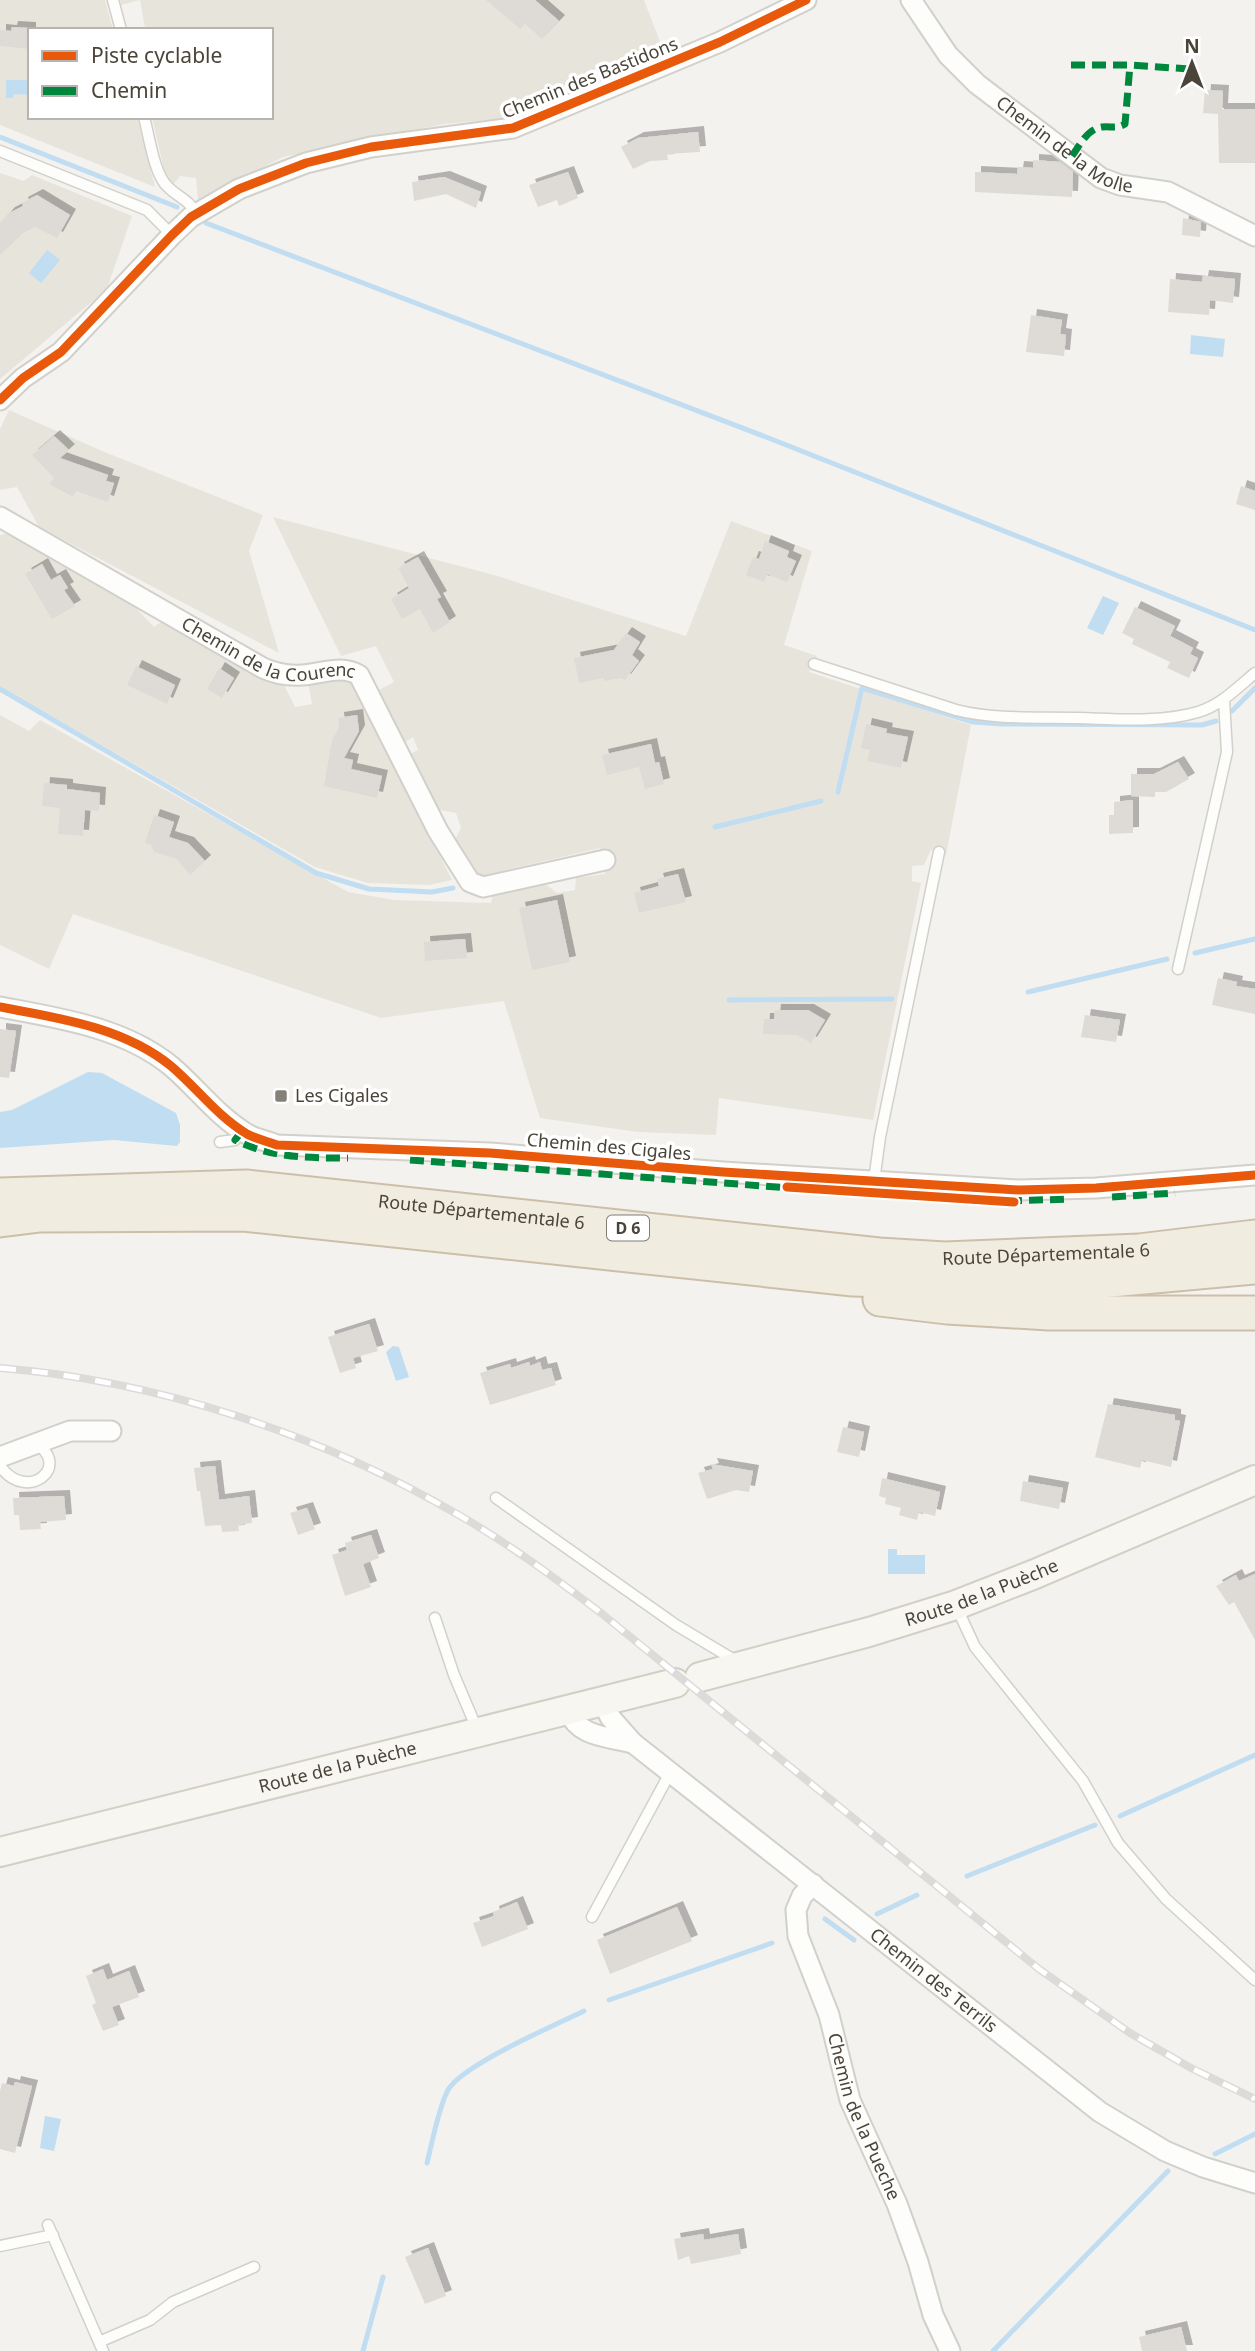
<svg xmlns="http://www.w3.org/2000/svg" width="1255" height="2351" font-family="'Noto Sans',sans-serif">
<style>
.residential{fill:#e7e4dc}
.water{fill:#c0ddf1}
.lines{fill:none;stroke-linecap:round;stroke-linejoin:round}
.stream{stroke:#c0ddf1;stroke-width:5}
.building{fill:#dedbd6;filter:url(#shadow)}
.service-casing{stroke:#d2d0cb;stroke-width:13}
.minor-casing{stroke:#d2d0cb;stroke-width:23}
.secondary-casing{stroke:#d3cfc5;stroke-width:32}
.trunk-casing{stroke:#ccbfa9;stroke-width:37}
.service{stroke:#fdfdfc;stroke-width:10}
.minor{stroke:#fdfdfc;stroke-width:19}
.secondary{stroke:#f7f6f1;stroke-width:28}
.trunk{stroke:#f0ece0;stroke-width:33}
.rail-casing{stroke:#dbdbda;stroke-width:8}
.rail{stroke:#fff;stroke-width:5;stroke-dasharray:16;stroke-linecap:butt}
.quiet{stroke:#00873e;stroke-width:7;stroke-dasharray:14 7;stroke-linecap:butt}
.cycleway-casing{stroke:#fff;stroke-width:13}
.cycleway{stroke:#e8590c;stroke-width:9}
.poi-dot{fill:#868178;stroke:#fff;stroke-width:2.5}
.labels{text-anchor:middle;stroke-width:7;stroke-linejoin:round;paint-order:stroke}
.shield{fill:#fff;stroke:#817c74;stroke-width:2}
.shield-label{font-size:16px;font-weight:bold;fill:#4b4439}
.street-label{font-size:18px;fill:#4b4439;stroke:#fff}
.poi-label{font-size:18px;fill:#4b4439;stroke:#fff;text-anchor:start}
</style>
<defs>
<filter id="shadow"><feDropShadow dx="6" dy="-6" stdDeviation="0" flood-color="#0004"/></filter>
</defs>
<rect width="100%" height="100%" fill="#f4f2ee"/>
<path class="residential" d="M0,0H105L113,30H30V117H137L155,187L0,125Z
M120,0H644L664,52L620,79L601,67L572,79L570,95L522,117L444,124L283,157L198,200L196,178L180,176L173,185L166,179L152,117H271V30H142L145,28L140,0L121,5Z
M0,173L24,181L32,175L132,216L107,289L0,379Z
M9,410L102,451L263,515L249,551L279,653L39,527L17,487L0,490V429Z
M273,517L494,575L686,636L731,521L812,551L784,645L817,656L809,672L971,725L946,855L931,850L924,865L912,866V881L921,883L873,1120L719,1098L716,1135L638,1132L540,1118L504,1001L381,1018L73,914L49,969L0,945V715L29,731L40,720L348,892L394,900L491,903L493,894L544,883L557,893L575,890L576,878L605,874L600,848L480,876L464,869L453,844L461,828L456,813L434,809L406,756L418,750L413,737L402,744L373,693L394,682L376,646L341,656Z
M8,533L134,606L154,627L164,620L284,685L295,707L312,704L308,683L339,673L351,678L452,880L429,885L368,883L315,867L0,687V535Z"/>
<path class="water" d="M6,80H30V95L14,94L13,98H6Z
M47,250L60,260L41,283L29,273Z
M1191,335L1225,339L1223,357L1190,354Z
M1103,596L1119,603L1103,635L1087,628Z
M88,1072L102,1073L176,1113L180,1125V1142L177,1146L114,1140L0,1148V1112L12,1110Z
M393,1346L399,1347L409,1377L396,1381L386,1352Z
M888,1549H897V1555H925V1574H888Z
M45,2116L61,2119L54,2151L40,2148Z"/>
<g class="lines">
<path class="stream" d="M0,137L177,207
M206,223L766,437L1255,630
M0,689L316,873L369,889L432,892L453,888
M1232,711L1255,688
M838,792L862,688L973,722L1002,724L1202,725L1216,721
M715,827L821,801
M1195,953L1255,939
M1028,992L1167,959
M729,1000L892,999
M1120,1816L1255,1755
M967,1876L1095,1825
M877,1914L917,1895
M825,1919L854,1940
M609,2000L772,1943
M1215,2154L1255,2134
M427,2163C432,2143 439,2106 448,2090C462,2065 555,2025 584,2011
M363,2351L383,2277
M993,2351L1168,2171"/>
</g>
<path class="building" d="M486,0H535L559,21L542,39L525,24L520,29Z
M12,27L30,28V49L0,46V30L11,31Z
M1205,90L1223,91L1222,109H1255V163H1219L1218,114L1203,113Z
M698,132L700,152L667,154L668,160L650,161L633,169L621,147L638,138Z
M1033,160L1060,162L1073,172L1072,197L975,192V172L1017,174L1018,167L1033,168Z
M568,172L578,198L559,206L557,200L538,207L529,185Z
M444,177L481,192L476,208L446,194L414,201L412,182Z
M37,195L70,215L57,238L35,227L21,234L0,255V223L9,213L23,206L22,203Z
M1183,218L1201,222L1200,237L1182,235Z
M1203,276L1235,279L1233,303L1210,300L1209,315L1168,312L1170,279L1202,282Z
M1031,315L1062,320L1060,334L1066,335L1064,356L1026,352Z
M54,436L69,450L60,458L108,475L106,481L114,483L108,502L76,491L73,497L49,484L54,478L32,455Z
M1241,486L1255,491V510L1236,504Z
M765,541L789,551L787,557L796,561L787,582L767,574L764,582L746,575L753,557L759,559Z
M418,557L441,597L437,599L450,622L433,633L420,609L402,619L391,599L409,588L398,568Z
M42,564L51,580L60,575L68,588L64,590L75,606L52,619L25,574Z
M1135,607L1175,626L1170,636L1193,648L1190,654L1198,658L1189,678L1167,668L1170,662L1132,644L1134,639L1122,633Z
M626,633L640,642L632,655L639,661L625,680L621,678L604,681V678L579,683L574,658L614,650Z
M136,666L175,685L167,704L127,685Z
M219,668L234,678L222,698L207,689Z
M357,715L359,731L344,758L353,760L351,769L382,776L377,798L324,786L332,740L339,727L338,718Z
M866,724L887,729L886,733L908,737L901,768L867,761L870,750L861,748Z
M651,744L655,763L659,762L664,784L645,789L639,767L607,775L602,755Z
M1178,762L1189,779L1166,792H1155V797L1131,796V774H1154Z
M44,783L67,785V789L100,793L99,811L85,810L83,836L58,834L60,808L42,806Z
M1133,800V833L1109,834V815H1114V802Z
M154,815L174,822L169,837L188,843L205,861L190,875L177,859L154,852L151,845L145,843Z
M678,874L686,902L639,913L634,893L659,886L657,879Z
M557,900L570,962L532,970L519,908Z
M465,939L467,958L425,961L424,942Z
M1218,978L1237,982L1236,986L1255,989V1014L1212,1005Z
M775,1010H808L825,1020L811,1043L797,1035L763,1034L764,1019H774Z
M1085,1015L1120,1020L1116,1042L1081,1037Z
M0,1029L16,1031L9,1078L0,1077Z
M369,1324L378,1351L353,1358L356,1368L340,1373L328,1337Z
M529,1362L530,1366L540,1362L542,1370L551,1368L556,1385L490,1405L480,1373L510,1364L511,1368Z
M1108,1404L1175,1415V1420L1180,1421L1171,1467L1142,1460L1140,1468L1095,1457Z
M843,1427L864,1432L859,1457L837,1452Z
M711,1464L753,1471L749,1492L736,1490L707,1499L698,1473L713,1469Z
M215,1466L219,1500L249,1496L252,1523L238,1525L239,1531L222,1532L221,1525L205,1526L200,1491H197L194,1468Z
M882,1478L940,1492L935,1516L919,1512L917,1520L899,1515L901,1508L885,1504L886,1498L879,1496Z
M1023,1481L1063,1488L1059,1509L1020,1501Z
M64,1496L66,1520L40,1522L41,1529L20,1530L19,1515H14L13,1498Z
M307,1508L315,1529L298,1535L290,1513Z
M371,1535L379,1558L363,1564L371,1587L345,1596L332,1555L347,1550L345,1543Z
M1255,1574V1640L1234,1602L1229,1605L1216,1586L1236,1575L1239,1581Z
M517,1902L528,1929L482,1947L473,1923L494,1916L493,1912Z
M677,1907L692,1941L610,1974L597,1940Z
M103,1969L107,1980L129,1971L139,1997L112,2007L119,2025L103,2031L92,2005L96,2003L86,1976Z
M15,2082L32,2086L15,2153L0,2149V2091L2,2083L14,2086Z
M703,2234L704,2240L738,2234L741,2254L691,2264L689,2256L678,2260L674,2239Z
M428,2248L446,2296L425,2304L405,2257Z
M1181,2327L1187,2351H1142L1139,2337Z"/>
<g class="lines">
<g class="service-casing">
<path id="service" d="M113,0L121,30
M144,117C149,135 154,175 168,187C179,198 188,199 197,214
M0,151L147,210L172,235
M814,664L956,710C996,720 1038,717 1079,718C1117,719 1160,723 1198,712C1221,705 1237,688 1255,673
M1178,969L1227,752L1224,700
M220,1142L235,1140
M874,1181L880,1137L939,852
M0,1466C27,1504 73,1466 35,1443
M496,1498L676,1625L736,1661
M956,1606L975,1647L1083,1781L1118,1843L1166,1899L1255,1980
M435,1618L454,1675L477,1729
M592,1917L671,1771
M48,2225L103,2351
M0,2246L53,2235
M99,2342L150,2320L173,2302L254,2267"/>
</g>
<g class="minor-casing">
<g id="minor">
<path id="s1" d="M911,0L948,55L977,84L1101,178L1120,185L1168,192L1255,236"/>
<path d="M0,400L23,378L61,352L172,235L191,217L239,189L306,163L371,147L513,128L720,42L806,0"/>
<path id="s2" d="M0,517L263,668C276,674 288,676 302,675C322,674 341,664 359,675L438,831L470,882L483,887L492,885L605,860"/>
<path d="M0,1007C58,1018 123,1027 171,1066C197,1088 217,1116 247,1134C256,1139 267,1141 277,1145L490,1153L723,1172L1019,1190L1096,1188L1255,1175"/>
<path d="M0,1457L70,1431H111"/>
<path d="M567,1709C579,1738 606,1736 633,1743L610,1717L602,1700"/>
<path id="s3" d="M633,1743L1100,2112L1165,2151L1203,2167L1255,2183"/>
<path id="s4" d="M813,1884L802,1896L796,1910L798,1936L829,2015L850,2100L897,2204L918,2262L933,2315L950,2351"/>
</g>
</g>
<g class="secondary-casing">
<g id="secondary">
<path id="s5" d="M700,1677L869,1632L956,1605L1035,1574L1255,1480"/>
<path id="s6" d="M0,1852L675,1683"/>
</g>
</g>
<g class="trunk-casing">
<g id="trunk">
<path id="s7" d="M0,1195L246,1187L879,1255L945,1259L1139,1251L1255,1237"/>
<path d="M0,1220L40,1215L243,1214L853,1279L1055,1285L1255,1267"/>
<path d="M880,1299L947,1307L1049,1313H1255"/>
</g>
</g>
<use href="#service" class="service"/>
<use href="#minor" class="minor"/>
<use href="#secondary" class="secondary"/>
<use href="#trunk" class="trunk"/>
<g class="rail-casing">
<path id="rail" d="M0,1368C159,1381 319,1434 457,1514C508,1543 555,1578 601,1613L1039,1969L1130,2033L1191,2068L1255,2099"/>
</g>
<use href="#rail" class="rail"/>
<path class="quiet" d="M1071,65H1130L1189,69
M1072,156C1080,145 1087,129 1102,127C1111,126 1117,129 1125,124L1130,65
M242,1131L235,1140C271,1158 308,1158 348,1158
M410,1160L791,1188
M1112,1197L1175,1193
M1008,1201L1070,1199"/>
<g class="cycleway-casing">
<path id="cycleway" d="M0,400L23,378L61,352L172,235L191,217L239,189L306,163L371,147L513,128L720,42L806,0
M0,1007C58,1018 123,1027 171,1066C197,1088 217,1116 247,1134C256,1139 267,1141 277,1145L490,1153L723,1172L1019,1190L1096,1188L1255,1175
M787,1187L1014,1202"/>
</g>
<use href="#cycleway" class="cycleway"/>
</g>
<rect class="poi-dot" x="274" y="1089" width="14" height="14" rx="3.5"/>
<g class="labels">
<rect class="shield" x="607" y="1215.5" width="42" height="25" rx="5"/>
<g class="shield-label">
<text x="628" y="1234">D 6</text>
</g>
<g class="street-label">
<text transform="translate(590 78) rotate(-22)" y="6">Chemin des Bastidons</text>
<text dy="6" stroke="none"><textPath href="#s1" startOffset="215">Chemin de la Molle</textPath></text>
<text dy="6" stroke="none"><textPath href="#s2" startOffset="304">Chemin de la Courenc</textPath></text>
<text transform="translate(609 1147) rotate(5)" y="6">Chemin des Cigales</text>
<text dy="6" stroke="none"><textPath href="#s7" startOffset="483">Route Départementale 6</textPath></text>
<text dy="6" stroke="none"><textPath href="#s7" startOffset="1050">Route Départementale 6</textPath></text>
<text dy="6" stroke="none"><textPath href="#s5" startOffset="294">Route de la Puèche</textPath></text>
<text dy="6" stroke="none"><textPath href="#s6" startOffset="348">Route de la Puèche</textPath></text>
<text dy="6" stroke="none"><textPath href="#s3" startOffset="383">Chemin des Terrils</textPath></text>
<text dy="6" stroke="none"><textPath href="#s4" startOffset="250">Chemin de la Pueche</textPath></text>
</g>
<g class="poi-label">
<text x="295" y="1102">Les Cigales</text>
</g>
</g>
<rect x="28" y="28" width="245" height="91" fill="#ffffff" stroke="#b7b4b0" stroke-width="2"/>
<rect x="42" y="51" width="35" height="10" fill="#e8590c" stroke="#b7b4b0" stroke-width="2"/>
<text x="91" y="63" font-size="21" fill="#4b4439">Piste cyclable</text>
<rect x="42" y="86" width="35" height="10" fill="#00873e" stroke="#b7b4b0" stroke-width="2"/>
<text x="91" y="98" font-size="21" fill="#4b4439">Chemin</text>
<g transform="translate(1192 63)" stroke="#ffffff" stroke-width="5" paint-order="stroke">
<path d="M0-5L12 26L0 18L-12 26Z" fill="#4b4439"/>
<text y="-10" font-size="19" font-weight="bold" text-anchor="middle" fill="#4b4439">N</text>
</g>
</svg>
